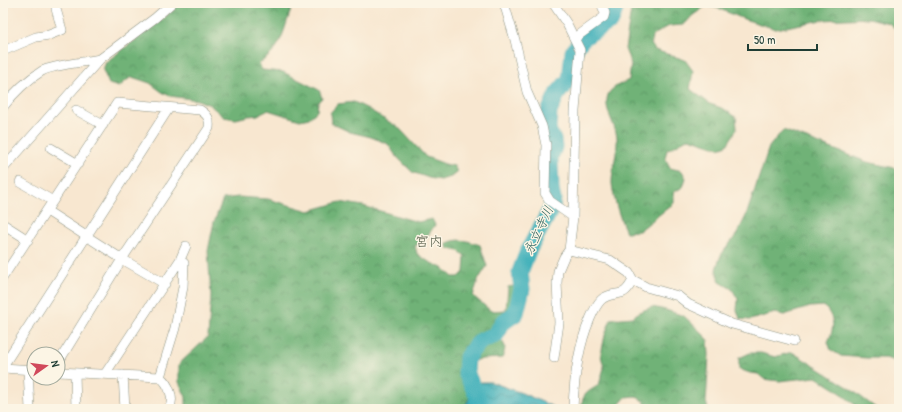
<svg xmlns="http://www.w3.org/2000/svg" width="902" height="412" font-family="'Patrick Hand','Klee One',sans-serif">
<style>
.forest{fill:url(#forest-crowns);stroke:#477856}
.water{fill:url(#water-waves);stroke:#2f7677}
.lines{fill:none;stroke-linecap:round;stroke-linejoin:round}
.river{stroke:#3fb0ba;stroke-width:17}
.street-casing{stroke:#8c9282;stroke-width:10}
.street{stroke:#fff;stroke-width:9}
.labels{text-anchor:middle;stroke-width:3;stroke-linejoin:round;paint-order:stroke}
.water-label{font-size:13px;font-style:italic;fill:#29605c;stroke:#fcf5e5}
.quarter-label{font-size:14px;fill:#5c634f;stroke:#fcf5e5}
</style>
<defs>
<pattern id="forest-crowns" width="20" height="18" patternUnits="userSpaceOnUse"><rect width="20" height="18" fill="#6fb277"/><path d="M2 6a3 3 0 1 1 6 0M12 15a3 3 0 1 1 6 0" fill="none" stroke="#5b9262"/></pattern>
<pattern id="water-waves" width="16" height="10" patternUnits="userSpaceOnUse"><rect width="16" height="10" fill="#3fb0ba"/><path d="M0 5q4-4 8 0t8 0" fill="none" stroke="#349098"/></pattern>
</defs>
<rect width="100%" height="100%" fill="#fcf5e5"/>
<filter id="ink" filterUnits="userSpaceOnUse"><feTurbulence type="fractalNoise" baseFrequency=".025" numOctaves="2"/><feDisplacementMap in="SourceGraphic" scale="8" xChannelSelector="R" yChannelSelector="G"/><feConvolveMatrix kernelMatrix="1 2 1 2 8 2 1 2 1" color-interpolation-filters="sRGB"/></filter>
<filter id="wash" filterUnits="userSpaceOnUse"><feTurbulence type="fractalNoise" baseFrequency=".012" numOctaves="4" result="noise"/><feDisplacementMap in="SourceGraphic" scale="16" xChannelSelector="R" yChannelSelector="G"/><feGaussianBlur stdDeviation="0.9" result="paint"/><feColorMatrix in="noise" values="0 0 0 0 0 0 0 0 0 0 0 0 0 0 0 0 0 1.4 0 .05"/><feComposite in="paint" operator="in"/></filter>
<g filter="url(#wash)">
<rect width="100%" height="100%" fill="#f8e7d0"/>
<path class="forest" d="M181,3H294C286,19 285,37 273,52C270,56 263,60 259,64L262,70L283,72L319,90L322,98L318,102L317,111L309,118L300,120L268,110L259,115L248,116L236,119L224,117L210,105L198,100L170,96L162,92L150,83L132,77L127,80L119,87L109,84L103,70L106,62L157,24Z
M632,3H899V32L889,23L869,18L821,20L776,29L744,19L717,8L706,6L692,16L684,25L669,26L652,36L651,44L655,50L685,60L693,71L690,89L710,104L724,109L736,117L737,129L727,145L719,148L689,138L667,150L665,157L670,168L682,171L686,178L683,187L674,192V203L639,231L626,232C620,219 613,197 612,183C612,167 618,153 617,137C615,124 605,111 607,99C608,88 621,84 629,80L631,64L625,49Z
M354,102L368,109L399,128L426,157L445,164L454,166L457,172L451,177L440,180L429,178L412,172L396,156L388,144L371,137L350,132L331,123L330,113L338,104Z
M783,130L867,162L899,169V363L886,358H867L841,356L831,350L828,342C835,326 835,319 824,306L810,307L784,315L775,313L750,320L740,319L737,310L738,299L732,289L720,282L716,269L721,255L737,234L746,216L769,147Z
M238,197L268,199L309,211L340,202L363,206L418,222L432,219L435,225L426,238L415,246L417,254L429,262L443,268L453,277H459L464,272L465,256L459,251L449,249L446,244C458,237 468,241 480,245L487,266L478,280L473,296L491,311L506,310L508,287L514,286L517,294L514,312L494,328C496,344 511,338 502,358L482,359L470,361L462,372L469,386L471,395L466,404L458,409H186V397L179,382V364L208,337L211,296L208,251L214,222L223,199Z
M652,307L666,310L684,316L708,339L709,355L706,402L708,409H645V402L635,396L626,397L615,409H581C583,393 586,393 599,385L604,368L601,355L605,335L611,319L633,317L639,312Z
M792,352L848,387L877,409H860L837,390L816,377L779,381L764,379L758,374L750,373L739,369V358L750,353H761L775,357Z"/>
<path class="water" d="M481,382H491L522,393L558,409H458L466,404L471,395L469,386Z"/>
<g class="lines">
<path class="river" d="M484,409L466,373L467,357L473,349L482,340L496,335L502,323L516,313L522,289L520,272L528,251L552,207L553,198L551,189L550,157L554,147L553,140L548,130L549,112L557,94L570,79L573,52L581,40L590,33L611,21L617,3"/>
</g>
</g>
<g filter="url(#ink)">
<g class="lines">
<g class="street-casing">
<path id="street" d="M504,3L515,40L527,92L542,126L546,145L545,193L550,201L573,217
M553,3L567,24L580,50L575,111L573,217L569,250L564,257L558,271L557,283L559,323L554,358
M575,38L604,17L605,13L601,3
M3,51L36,37L49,35L62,30L56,9
M3,107C13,94 27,80 42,71C53,65 86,62 100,59
M76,110L103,125
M51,148L78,164
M3,169L100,59L155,18L172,3
M20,182L53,201
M47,211L122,259L165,284
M3,224L28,240
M569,250L610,260L629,273L633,280L646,287L678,296L688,304L732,324L794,341
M3,277L117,103L200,110C208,115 210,119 209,128L122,259L58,363
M3,366L169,108
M3,368L34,370
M28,370L30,409
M58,372L160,377C169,384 175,399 169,409
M75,373L76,409
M105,374L180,260L186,246
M123,375L125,409
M160,377L175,328L183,287L184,263L180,260
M573,409C574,378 578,347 590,319C593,312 596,305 601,300C607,294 614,295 621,293C627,292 630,285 633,280"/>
</g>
<use href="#street" class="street"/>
</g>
</g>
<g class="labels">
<g class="water-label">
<text transform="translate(538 230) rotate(-65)" y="5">永立寺川</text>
</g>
<g class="quarter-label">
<text x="429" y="246">宮内</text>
</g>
</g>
<rect width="902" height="412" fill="none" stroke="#fcf5e5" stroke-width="16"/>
<g transform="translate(46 366) rotate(76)"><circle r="19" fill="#fcf5e5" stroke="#a4ab9e"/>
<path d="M0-3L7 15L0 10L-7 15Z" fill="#d1495b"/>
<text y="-6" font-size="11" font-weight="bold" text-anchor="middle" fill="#1f3d34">N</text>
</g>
<path d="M748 44v6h69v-6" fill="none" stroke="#1f3d34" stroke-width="2"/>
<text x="754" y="44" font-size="12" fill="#1f3d34" stroke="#fcf5e5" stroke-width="3" paint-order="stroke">50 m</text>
</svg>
